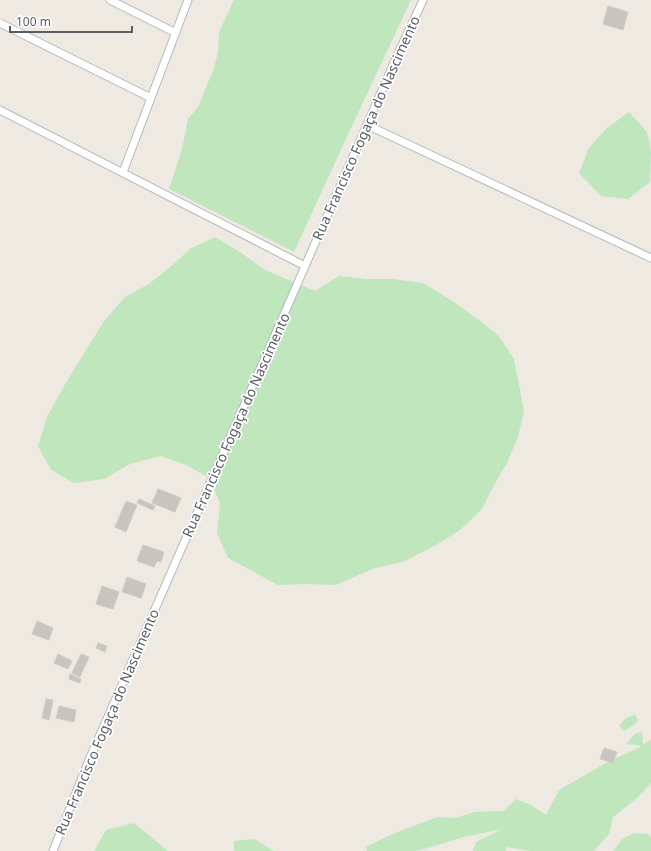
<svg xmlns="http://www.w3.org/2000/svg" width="651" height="851" font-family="'Noto Sans',sans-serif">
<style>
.green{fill:#bfe6bd}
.building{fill:#c8c5bf;stroke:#d2cbc0}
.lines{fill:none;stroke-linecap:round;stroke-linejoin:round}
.minor-casing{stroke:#b4b8bd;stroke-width:9}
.minor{stroke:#fff;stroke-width:7}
.labels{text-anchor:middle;stroke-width:3.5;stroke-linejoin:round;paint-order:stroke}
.street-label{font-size:14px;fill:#5a5e63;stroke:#fff}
</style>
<rect width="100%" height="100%" fill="#eeeae1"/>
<path class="green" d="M234,0H411L351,128L294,252L169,189L182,149L188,119L198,107L214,68L218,52L219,32Z
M629,112L647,132L651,150L650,182L628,199L601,196L579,173L589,148L607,128Z
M215,237L240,252L265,270L315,291L339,276L368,279H393L423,283L451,300L472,315L498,335L514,359L524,411L518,437L507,463L494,485L482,509L460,530L436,545L405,561L372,569L336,585L307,584L278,585L228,558L217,533L220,504L210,478L186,465L160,456L130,464L104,479L74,483L51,470L38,446L47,417L60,393L74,369L105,320L125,297L149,284L170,267L190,249Z
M635,715L638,720L634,725L624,731L619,726C623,720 627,717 635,715Z
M642,732L643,745L651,739V783L636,799L613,817L609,834L594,851H530L507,847L506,851H473L476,842L502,829L464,837L428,848L415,851H367L365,847L395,833L437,817L456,818L475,812L504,811L516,799L531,805L546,815L559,790L606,763L642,746L626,744L635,734Z
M134,823L168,851H94L106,830Z
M634,833L648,834L651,838V851H613L622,839Z
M255,839L274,851H234V841Z"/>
<path class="building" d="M608,6L628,12L623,30L603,24Z
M158,489L181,498L175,512L152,503Z
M139,499L155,506L153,510L137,503Z
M126,501L137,505L126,532L115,527Z
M143,545L164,552L161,562L157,561L154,567L137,561Z
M127,577L146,584L141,598L122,592Z
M102,586L119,592L113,609L96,604Z
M37,621L53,628L49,640L32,634Z
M98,643L107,646L105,652L96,648Z
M58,654L72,661L68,669L54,663Z
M81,654L89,657L80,677L72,673Z
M70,674L81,679L80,683L69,679Z
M46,699L53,700L49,720L42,718Z
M59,706L76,710L74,722L56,718Z
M604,748L617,752L613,763L600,759Z"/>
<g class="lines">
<g class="minor-casing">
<path id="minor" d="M110,0L176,33
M0,23L151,98
M0,110L305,266
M367,125L651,258
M123,172L188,0
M53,851L89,760L397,56L423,0"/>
</g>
<use href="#minor" class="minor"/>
</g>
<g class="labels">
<g class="street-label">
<text transform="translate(366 128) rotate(-66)" y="5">Rua Francisco Fogaça do Nascimento</text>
<text transform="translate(236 425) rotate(-66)" y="5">Rua Francisco Fogaça do Nascimento</text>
<text transform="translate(107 722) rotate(-67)" y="5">Rua Francisco Fogaça do Nascimento</text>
</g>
</g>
<path d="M10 26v6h122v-6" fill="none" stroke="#5a5e63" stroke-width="2"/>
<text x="16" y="26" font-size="12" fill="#5a5e63" stroke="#ffffff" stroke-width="3" paint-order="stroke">100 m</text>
</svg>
